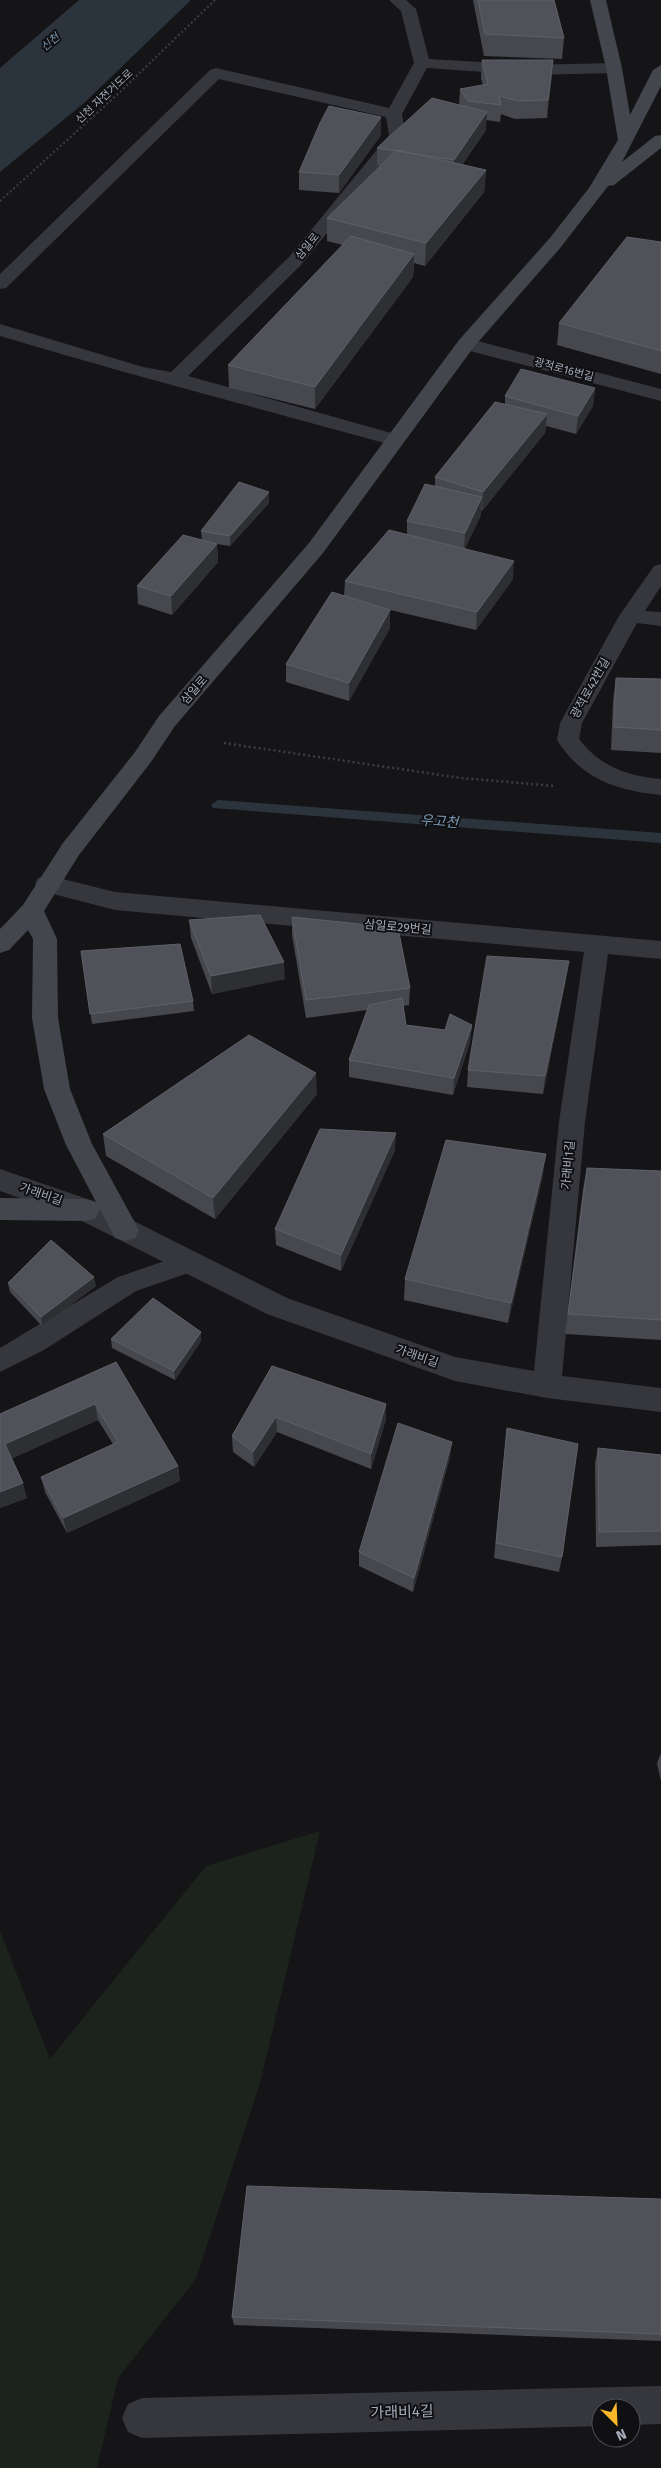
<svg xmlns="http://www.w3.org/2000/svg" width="661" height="2468" font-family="'Fira Sans','Noto Sans KR',sans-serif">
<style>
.green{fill:#1b231c}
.water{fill:#2b343c}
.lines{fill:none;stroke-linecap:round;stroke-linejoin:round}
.stream{fill:#2b343c;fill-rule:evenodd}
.path-far1{stroke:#3c3e44;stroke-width:2;stroke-dasharray:2 2.5;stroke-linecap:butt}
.path{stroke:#3c3e44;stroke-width:2.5;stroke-dasharray:2 3;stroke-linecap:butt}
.service{fill:#36373d;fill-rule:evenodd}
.minor{fill:#36373d;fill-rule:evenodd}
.secondary{fill:#44464d;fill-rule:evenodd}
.wall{fill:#46484d}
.shaded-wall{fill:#2e2f33}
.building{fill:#515259;stroke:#5e6068}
.labels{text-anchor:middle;stroke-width:4;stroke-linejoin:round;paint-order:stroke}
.far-water-label{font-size:11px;font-style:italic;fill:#7b9ab6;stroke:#101013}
.far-street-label{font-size:11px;fill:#a7acb9;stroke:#101013}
.street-label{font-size:12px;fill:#a7acb9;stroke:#101013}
.water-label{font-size:14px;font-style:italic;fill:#7b9ab6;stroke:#101013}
.near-street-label{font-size:15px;fill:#a7acb9;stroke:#101013}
</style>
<rect width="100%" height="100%" fill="#151518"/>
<path class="green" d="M320,1831L260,2083L196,2279L118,2378L97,2468H0V1931L50,2059L206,1866Z"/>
<path class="water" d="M79,0H191L84,103L0,172V68Z"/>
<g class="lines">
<path class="stream" d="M218,800L661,833V843L213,808L211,805Z"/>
<path class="path-far1" d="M0,201L120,92L215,0"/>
<path class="path" d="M224,743L461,778L555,786"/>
<path class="service" d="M188,1253L197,1256L201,1263L197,1270L136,1291L44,1350L0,1372V1348L118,1277Z"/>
<path class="minor" d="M389,0H406L416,9L429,59L530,65L614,63L622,68L614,73L530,75L427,68L402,114L405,135L403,139L301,265L188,376L402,436L405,440L402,444L395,446L388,444C259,408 129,375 0,336V324L143,367L171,372L289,257L389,135L386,117L219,79L6,288L0,289V274L210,70L216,68L389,108L414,63L401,11Z
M466,338L661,389V401L459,348L457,344L459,340Z
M661,564V586L645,611L661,612V626L637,623L582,723L579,739C601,767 627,776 661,779V795C618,791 581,779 557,740L560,723L619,616L654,566Z
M47,875L115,892L661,941V959L608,954L585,1122L562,1376L661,1388V1412L547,1398L455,1381L267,1314L76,1218L0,1191V1169L96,1202L287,1298L455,1357L534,1371L559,1122L584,952L115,910L38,890L35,884L38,878Z
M661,2386V2424L631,2425V2408H601V2426L142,2438L128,2432L122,2418L128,2404L142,2398Z"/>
<path class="secondary" d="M590,0H606L622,68L630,115L653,70L661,65V86L622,162L655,136L661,135V148L614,185L608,186L561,247L473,348L323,553L175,726L151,762L79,855L44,911L57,939L58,1018L70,1089L92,1144L139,1230L135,1238L125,1241L115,1238L66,1145L44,1089L32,1018L33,939L28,930L9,950L0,953V929L23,905L63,843L135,752L159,716L309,543L459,340L549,239L589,188L618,140L606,68Z
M0,1198L86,1199L96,1202L100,1210L96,1218L86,1221L0,1220Z"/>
</g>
<path class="wall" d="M473,0H554L564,38L562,59L484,56Z
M482,60H553L547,118L515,119L501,114L500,122L486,120V130L462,165L486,170L484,192L425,266L414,263L413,277L315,409L229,388L228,365L343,245L327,241V218L381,166L377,165V148L459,105L460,89L483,85L481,78Z
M381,117V135L339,193L299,190V172Z
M661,242V374L557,345L559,323Z
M595,388L593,406L576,434L546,426L545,433L482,511L481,510V515L465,548L513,579L476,630L390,610V628L349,701L286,682V664L344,596L345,581L407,534V521L435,487V477L505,405V396Z
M269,492V503L230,546L217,544L218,562L172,615L138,604L137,586L202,540L201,531Z
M616,678L661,679V753L611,750L613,701Z
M292,917L410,988L409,1005L403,1006L406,1025L445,1030L472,1025L470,1042L453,1095L349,1077V1060L367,1010L306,1018L292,935Z
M189,920L285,979L212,994L191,938Z
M81,951L193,1001L194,1011L92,1024Z
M566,979L543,1094L467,1087L468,1070Z
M317,1094L215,1219L106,1156L103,1134Z
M395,1150L341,1271L276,1245L275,1229Z
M587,1168L661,1171V1340L565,1334L583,1189Z
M543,1175L508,1323L404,1300L405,1279Z
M8,1283L96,1286L42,1326L10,1292Z
M201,1332V1341L175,1380L112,1348L111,1339Z
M116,1362L178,1466L180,1481L67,1533L45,1492L41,1477L113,1444L98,1420L11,1458L27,1498L0,1508V1414Z
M272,1366L386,1419L371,1469L277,1432L254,1467L233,1452L232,1436Z
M507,1428L562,1557L559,1572L494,1558Z
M598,1448L661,1455V1545L596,1547L595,1463Z
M450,1457L413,1592L359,1566V1552Z
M661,1753V1781L657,1763Z
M661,2199V2341L234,2325L232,2317Z"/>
<path class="shaded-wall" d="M553,60L552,77L547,118L548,100Z
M487,112L486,130L453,177L454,160Z
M381,117V135L339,193V175Z
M486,170L484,192L425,266L426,243Z
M414,254L413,277L315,409V387Z
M595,388L593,406L576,434L578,416Z
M547,414L545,433L482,511L483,492Z
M269,492V503L230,546V536Z
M482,497L481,515L464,551L465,533Z
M217,544L218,562L172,615L171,596Z
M514,561L513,579L476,630L477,612Z
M390,610V628L349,701V683Z
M569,961L566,979L543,1094L545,1076Z
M284,962L285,979L212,994L211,976Z
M472,1025L470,1042L453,1095L454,1078Z
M316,1073L317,1094L215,1219L213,1198Z
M396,1133L395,1150L341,1271V1255Z
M546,1154L543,1175L508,1323L511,1303Z
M94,1277L96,1286L42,1326L41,1317Z
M201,1332V1341L175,1380L174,1371Z
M95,1404L98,1420L9,1460L5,1444Z
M386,1404V1419L371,1469V1454Z
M276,1417L277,1432L254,1467L253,1452Z
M452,1442L450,1457L413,1592L414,1578Z
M178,1466L180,1481L67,1533L63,1518Z
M23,1483L27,1498L0,1508V1492Z"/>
<path class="building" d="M478,0H554L564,38L485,34Z
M482,60H553L548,100L517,101L499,96L501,105L468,101L460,89L488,84Z
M432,98L487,112L454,160L377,148Z
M329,106L381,117L339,175L299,172L320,123Z
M397,150L486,170L426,243L327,218Z
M351,236L414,254L315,387L228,365Z
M627,237L661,242V351L559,323Z
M521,369L595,388L578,416L505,396Z
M495,402L547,414L483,492L435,477Z
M239,482L269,492L230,536L201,531Z
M425,484L482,497L465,533L407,521Z
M389,530L514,561L477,612L345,581Z
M183,535L217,544L171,596L137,586Z
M332,592L390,610L349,683L286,664Z
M616,678L661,679V730L614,727Z
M260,915L284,962L211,976L189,920Z
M292,917L398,928L410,988L306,1000Z
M180,944L193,1001L90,1014L81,951Z
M487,956L569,961L545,1076L468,1070Z
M402,998L406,1025L445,1030L450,1014L472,1025L454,1078L349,1060L369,1005Z
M249,1035L316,1073L213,1198L103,1134Z
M320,1129L396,1133L341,1255L275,1229Z
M446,1140L546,1154L511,1303L405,1279Z
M587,1168L661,1171V1320L568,1314Z
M51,1240L94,1277L41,1317L8,1283Z
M153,1298L201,1332L174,1371L111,1339Z
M116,1362L178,1466L63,1518L41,1477L118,1442L95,1404L5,1444L23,1483L0,1492V1414Z
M272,1366L386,1404L371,1454L276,1417L253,1452L232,1436Z
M398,1423L452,1442L414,1578L359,1552Z
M507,1428L578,1444L562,1557L496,1543Z
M598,1448L661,1455V1531L599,1532Z
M247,2186L661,2199V2334L232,2317Z"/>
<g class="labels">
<g class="far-water-label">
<text transform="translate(50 42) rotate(-40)" y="4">신천</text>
</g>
<g class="far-street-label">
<text transform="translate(104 96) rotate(-43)" y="4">신천 자전거도로</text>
<text transform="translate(307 246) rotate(-51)" y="4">삼일로</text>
<text transform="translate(564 369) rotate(15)" y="4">광적로16번길</text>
</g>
<g class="street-label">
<text transform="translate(590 688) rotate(-61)" y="4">광적로42번길</text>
<text transform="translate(194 690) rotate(-49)" y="4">삼일로</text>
<text transform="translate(398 927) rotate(5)" y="4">삼일로29번길</text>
<text transform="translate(568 1165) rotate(-85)" y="4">가래비1길</text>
<text transform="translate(41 1194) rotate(19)" y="4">가래비길</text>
<text transform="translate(417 1356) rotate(19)" y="4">가래비길</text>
</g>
<g class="water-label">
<text transform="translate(439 821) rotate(4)" y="5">우고천</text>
</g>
<g class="near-street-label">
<text transform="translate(402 2412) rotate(-2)" y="5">가래비4길</text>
</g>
</g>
<g transform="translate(616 2423) rotate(156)"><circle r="24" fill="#101013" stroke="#4c4e55"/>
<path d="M0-4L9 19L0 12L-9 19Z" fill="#fdb728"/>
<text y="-8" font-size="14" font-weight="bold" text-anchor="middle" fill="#a7acb9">N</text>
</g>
</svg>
